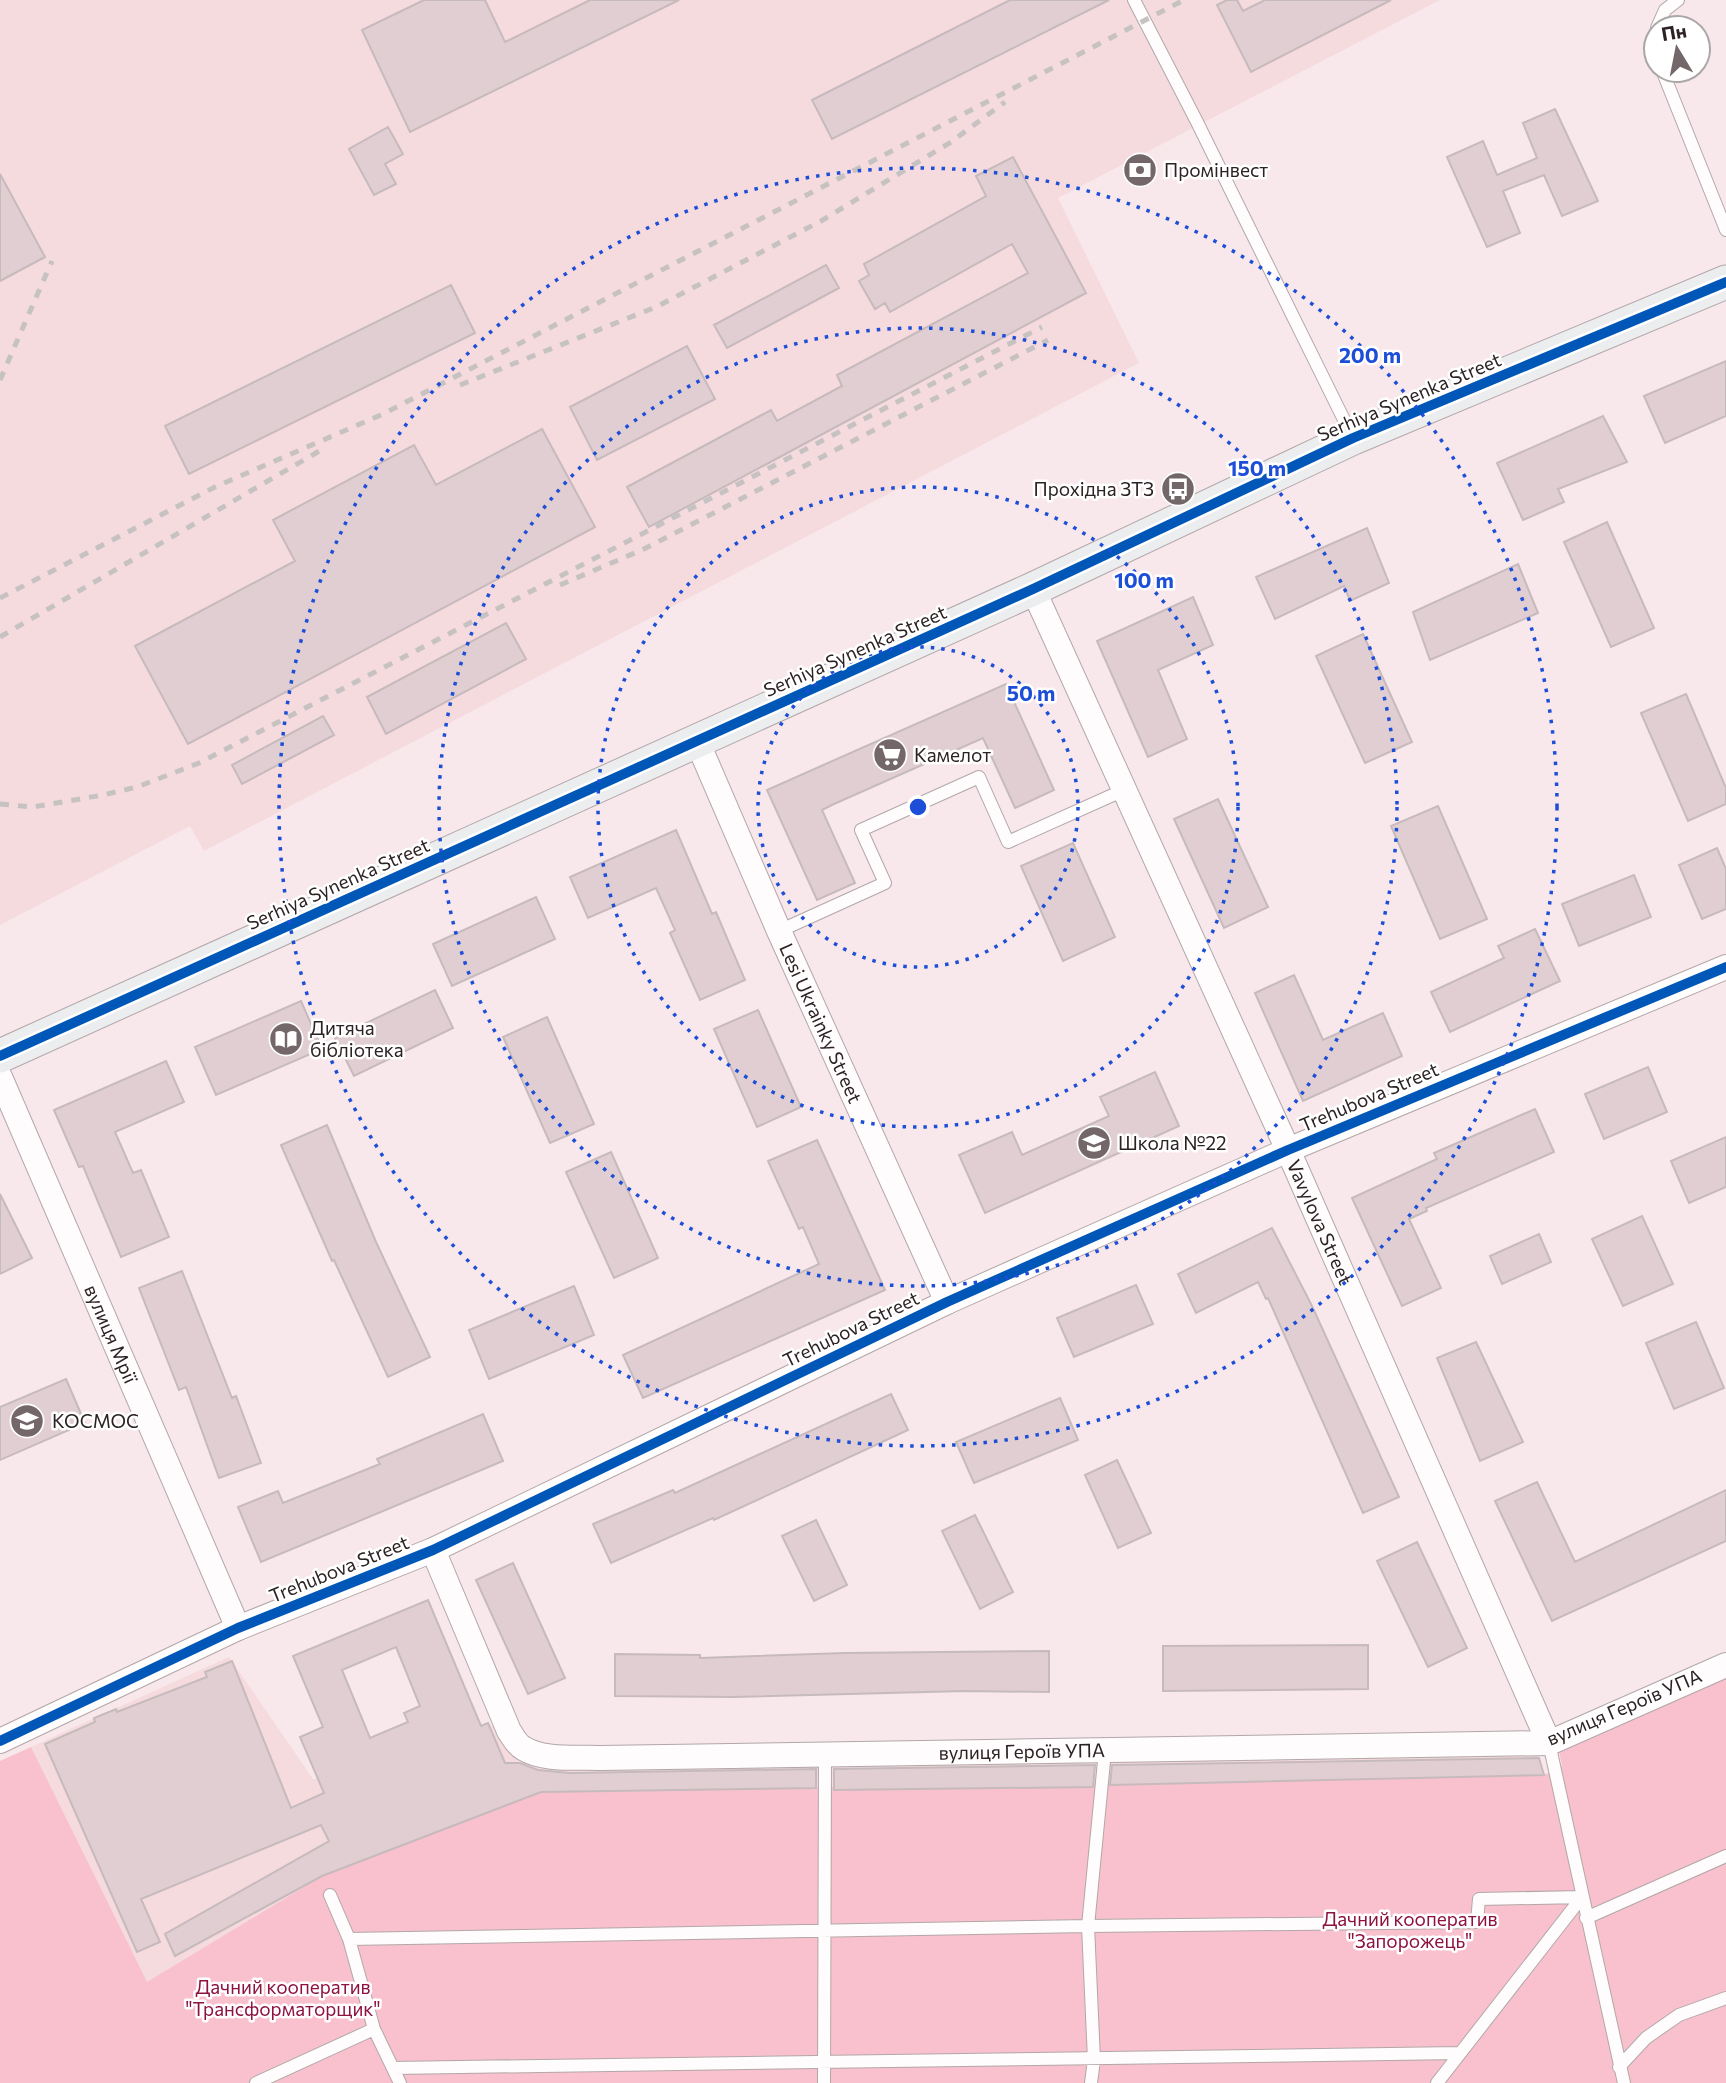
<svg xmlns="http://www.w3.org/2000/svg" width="1726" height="2083" font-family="Commissioner,sans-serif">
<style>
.built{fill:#f5dade}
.green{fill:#f9c1cd}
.building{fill:#e1ced2;stroke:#c6babd;stroke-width:2;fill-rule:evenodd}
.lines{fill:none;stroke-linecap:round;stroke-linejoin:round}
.lane-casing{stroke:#b2a7a9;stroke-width:14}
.street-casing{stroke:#b2a7a9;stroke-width:26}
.secondary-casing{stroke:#b2a7a9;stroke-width:35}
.lane{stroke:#fefcfc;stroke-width:12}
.street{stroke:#fefcfc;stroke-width:24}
.secondary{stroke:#ecedee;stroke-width:33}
.rail{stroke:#c6c2c2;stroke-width:5;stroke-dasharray:9 9;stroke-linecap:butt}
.cycleway-casing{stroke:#fff;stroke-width:15}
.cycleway{stroke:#0057b8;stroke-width:10}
.ring{fill:none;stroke:#1d4ed8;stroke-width:3.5;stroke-dasharray:3.5 7}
.labels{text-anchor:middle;stroke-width:5;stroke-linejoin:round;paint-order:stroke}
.poi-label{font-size:19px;fill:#2c2223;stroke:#fff;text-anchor:start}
.street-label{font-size:19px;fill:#2c2223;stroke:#fff}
.park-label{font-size:19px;fill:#8d1240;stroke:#fff}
.centre{fill:#1d4ed8;stroke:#fff;stroke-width:3.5}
.ring-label{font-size:21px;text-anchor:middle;font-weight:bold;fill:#1d4ed8;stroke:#fff;stroke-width:5;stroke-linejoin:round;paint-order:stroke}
</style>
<rect width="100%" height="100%" fill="#f8e8eb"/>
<path class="built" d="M0,0H1440L1058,198L1139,363L204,851L190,826L0,925Z
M229,1657L313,1779H351L488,1722L530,1763L1536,1748L1544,1775L541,1792L322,1876L146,1983L31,1747Z"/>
<path class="green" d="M1726,1671V2083H0V1761L31,1747L147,1982L322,1876L541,1792L1544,1775L1562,1766L1558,1747Z"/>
<path class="building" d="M424,0H485L505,42L590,0H679L410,132L362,30Z
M1010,0H1109L832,139L812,100Z
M1227,0H1237L1243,11L1265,0H1391L1251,72L1217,5Z
M1555,109L1598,201L1562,216L1544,175L1503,191L1520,233L1487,247L1447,157L1483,141L1497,175L1537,158L1523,123Z
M388,127L403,154L385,164L396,184L374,195L349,149Z
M1013,157L1086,293L649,527L627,487L771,410L777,421L842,386L837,375L1028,273L1012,244L890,312L885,303L875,309L859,281L869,275L864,264L986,196L976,176Z
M0,174L45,257L0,281Z
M826,265L839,288L727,348L714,325Z
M451,285L475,333L189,474L165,426Z
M687,346L715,399L597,460L570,407Z
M1726,361V416L1665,443L1644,396Z
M1603,416L1627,462L1558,489L1564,502L1523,520L1497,463Z
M542,429L595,527L188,744L135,646L295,561L273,520L414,445L436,485Z
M1607,522L1654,628L1611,647L1564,542Z
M1367,528L1389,583L1350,601L1344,586L1275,619L1256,577Z
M1518,564L1538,613L1430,660L1413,612Z
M1193,597L1213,645L1158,670L1187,739L1148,757L1097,641Z
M506,623L526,659L386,734L367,697Z
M1363,634L1412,742L1365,763L1316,656Z
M1006,684L1054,790L1015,808L983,738L834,804L822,810L855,883L817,900L767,790Z
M1686,694L1726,788V804L1688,821L1641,713Z
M323,716L334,735L242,784L232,765Z
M1218,799L1268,907L1224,928L1174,819Z
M1438,806L1487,919L1440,939L1391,826Z
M676,830L712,914L716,912L745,980L700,1000L670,933L675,930L656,888L588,918L570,877Z
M1073,843L1115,937L1063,961L1021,866Z
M1717,848L1726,869V909L1702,919L1679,865Z
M1634,875L1651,917L1579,946L1562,904Z
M536,897L555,939L452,986L433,944Z
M1535,929L1560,981L1450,1032L1431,992L1504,958L1498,946Z
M1294,975L1323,1040L1383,1013L1402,1056L1303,1101L1255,993Z
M435,990L453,1028L354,1076L335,1038Z
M301,1001L322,1049L216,1095L195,1047Z
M758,1010L801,1107L757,1127L714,1029Z
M547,1017L594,1124L550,1143L503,1037Z
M166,1061L184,1102L115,1132L133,1173L141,1170L169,1237L121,1257L83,1166L79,1167L54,1110Z
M1648,1067L1667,1112L1604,1139L1585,1094Z
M1155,1072L1179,1126L985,1213L959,1155L1012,1132L1022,1155L1109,1116L1100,1097Z
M1535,1109L1554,1152L1426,1208L1427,1211L1409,1219L1441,1288L1402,1306L1352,1198L1437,1159L1434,1153Z
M327,1125L376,1242L430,1357L388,1377L334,1260L332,1261L281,1145Z
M1726,1137V1187L1689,1203L1671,1161Z
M817,1140L885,1290L643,1398L623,1355L819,1264L803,1227L799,1229L768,1161Z
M611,1152L658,1258L614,1278L566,1172Z
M0,1194L32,1258L0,1274Z
M1642,1216L1673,1284L1623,1306L1592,1239Z
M1272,1228L1312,1306L1399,1497L1363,1513L1268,1298L1266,1299L1258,1282L1196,1313L1178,1274Z
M1539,1234L1551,1262L1502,1284L1490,1256Z
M182,1271L232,1398L236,1396L261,1463L219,1478L186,1387L179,1390L139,1288Z
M1136,1285L1153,1324L1074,1357L1057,1318Z
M574,1286L594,1335L489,1379L469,1330Z
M1696,1322L1724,1388L1674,1409L1646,1343Z
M1476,1342L1523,1442L1480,1461L1437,1358Z
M66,1379L85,1423L0,1460V1407Z
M891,1394L908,1430L714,1520L713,1518L611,1563L593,1524L673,1490L675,1493Z
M1060,1398L1078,1440L974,1483L956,1442Z
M483,1414L503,1461L261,1562L238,1507L278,1491L283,1503L380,1464L377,1459Z
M1117,1460L1151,1533L1118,1548L1085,1475Z
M1537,1482L1575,1562L1726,1490V1541L1552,1621L1495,1501Z
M975,1515L1013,1592L980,1609L942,1531Z
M816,1520L847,1585L814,1601L782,1536Z
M1417,1542L1467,1648L1428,1667L1377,1561Z
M513,1563L565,1678L528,1694L476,1580Z
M428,1600L481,1726L488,1723L505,1763H520L538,1770L570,1773L816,1769V1788L541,1792L322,1876L175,1956L165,1934L329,1841L321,1825L141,1899L160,1942L137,1952L45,1744L95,1722L94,1718L116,1709L117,1712L207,1677L205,1672L232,1661L291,1808L324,1793L300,1737L323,1727L293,1656ZM396,1647L420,1706L404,1713L408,1722L370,1738L342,1670Z
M1368,1645V1689L1163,1691V1646Z
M1049,1651V1692L965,1691L733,1697L615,1696V1654L700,1655V1658L845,1653Z
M1539,1758L1544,1775L1110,1785L1112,1765Z
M1095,1765L1093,1787L834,1790V1769Z"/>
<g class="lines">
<g class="lane-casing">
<path id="lane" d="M1134,0L1196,120L1353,438
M1657,28L1665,10L1678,0
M1656,35V43
M1662,70L1726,230
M779,931L885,883L861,830L979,777L1008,842L1124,790
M1549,1743L1624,2083
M330,1895L349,1939L374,2029L400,2083
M1586,1918L1726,1856
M349,1939L1088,1926L1477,1922L1479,1899L1582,1897
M1619,2067L1646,2038L1679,2015L1726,1998
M393,2068L1459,2053
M256,2083L374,2029
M824,2083L825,1754
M1091,2083L1094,2060L1088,1926L1105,1751
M1437,2083L1582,1897"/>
</g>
<g class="street-casing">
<g id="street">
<path id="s1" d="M1033,589L1288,1150L1549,1743"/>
<path id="s2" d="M697,741L779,931L947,1302"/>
<path id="s3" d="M0,1077L238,1628"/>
<path id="s4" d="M433,1550L509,1731C513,1737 517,1745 523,1748C544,1761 576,1757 600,1758L1549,1743L1726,1665"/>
<path d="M0,1741L238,1628L433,1550L947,1302L1288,1150L1726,967"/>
</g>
</g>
<g class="secondary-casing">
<path id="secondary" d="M0,1056L1033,589L1353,438L1726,282"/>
</g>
<use href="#lane" class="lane"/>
<use href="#street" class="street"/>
<use href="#secondary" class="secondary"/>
<path class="rail" d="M0,380L52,261
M460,385L656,307L821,221L951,142L1005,102
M560,585L644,549L1048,340
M0,598L215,487L383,414L1184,0
M0,637L321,450
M0,804L33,807L103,795L137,787L199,763L1042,327"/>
<g class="cycleway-casing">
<path id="cycleway" d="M0,1056L1033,589L1353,438L1726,282
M0,1741L238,1628L433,1550L947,1302L1288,1150L1726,967"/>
</g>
<use href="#cycleway" class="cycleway"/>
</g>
<g class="ring">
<circle cx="918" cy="807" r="160"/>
<circle cx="918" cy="807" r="320"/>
<circle cx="918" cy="807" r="479"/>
<circle cx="918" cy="807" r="639"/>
</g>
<defs>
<g id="bank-disc" transform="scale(1.75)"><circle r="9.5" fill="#736769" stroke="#fff"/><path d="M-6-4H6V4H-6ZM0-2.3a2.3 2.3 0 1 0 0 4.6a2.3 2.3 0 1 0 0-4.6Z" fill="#fff"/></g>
<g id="bus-disc" transform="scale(1.75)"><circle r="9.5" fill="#736769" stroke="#fff"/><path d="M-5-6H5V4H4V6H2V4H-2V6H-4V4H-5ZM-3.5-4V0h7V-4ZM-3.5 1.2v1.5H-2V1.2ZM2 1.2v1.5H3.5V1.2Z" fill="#fff"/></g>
<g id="supermarket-disc" transform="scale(1.75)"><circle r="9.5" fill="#736769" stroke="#fff"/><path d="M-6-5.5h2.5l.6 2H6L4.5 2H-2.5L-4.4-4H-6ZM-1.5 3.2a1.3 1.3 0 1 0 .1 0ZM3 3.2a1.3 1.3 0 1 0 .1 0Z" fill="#fff"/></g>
<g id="library-disc" transform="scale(1.75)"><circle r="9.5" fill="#736769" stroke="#fff"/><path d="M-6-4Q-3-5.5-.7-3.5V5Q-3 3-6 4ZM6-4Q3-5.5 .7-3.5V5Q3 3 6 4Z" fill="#fff"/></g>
<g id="school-disc" transform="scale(1.75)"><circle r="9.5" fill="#736769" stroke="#fff"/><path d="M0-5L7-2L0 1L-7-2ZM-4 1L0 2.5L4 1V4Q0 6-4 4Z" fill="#fff"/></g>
</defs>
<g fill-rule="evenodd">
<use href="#bank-disc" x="1140" y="170"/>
<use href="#bus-disc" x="1178" y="489"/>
<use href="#supermarket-disc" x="890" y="755"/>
<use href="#library-disc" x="286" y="1039"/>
<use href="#school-disc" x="1094" y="1143"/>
<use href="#school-disc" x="27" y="1421"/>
</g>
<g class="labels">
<g class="poi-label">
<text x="1164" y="177">Промінвест</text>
<text x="1154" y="496" text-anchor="end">Прохідна ЗТЗ</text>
<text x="914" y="762">Камелот</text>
<text x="310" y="1035">Дитяча<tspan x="310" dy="22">бібліотека</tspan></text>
<text x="1118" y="1150">Школа №22</text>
<text x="52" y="1428">КОСМОС</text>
</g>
<g class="street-label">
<text transform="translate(1409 397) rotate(-23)" y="7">Serhiya Synenka Street</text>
<text transform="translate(855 651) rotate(-24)" y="7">Serhiya Synenka Street</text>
<text transform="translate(338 884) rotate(-24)" y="7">Serhiya Synenka Street</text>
<text dy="7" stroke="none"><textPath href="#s2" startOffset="308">Lesi Ukrainky Street</textPath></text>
<text transform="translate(1369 1097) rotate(-23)" y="7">Trehubova Street</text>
<text dy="7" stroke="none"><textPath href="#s1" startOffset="695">Vavylova Street</textPath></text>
<text transform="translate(851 1329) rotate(-26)" y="7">Trehubova Street</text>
<text dy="7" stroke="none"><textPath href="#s3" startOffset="280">вулиця Мрії</textPath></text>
<text transform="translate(339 1569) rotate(-22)" y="7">Trehubova Street</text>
<text transform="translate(1624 1707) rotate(-23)" y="7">вулиця Героїв УПА</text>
<text dy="7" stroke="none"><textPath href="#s4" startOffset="719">вулиця Героїв УПА</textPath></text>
</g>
<g class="park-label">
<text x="1410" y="1926">Дачний кооператив<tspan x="1410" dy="22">"Запорожець"</tspan></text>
<text x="283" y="1994">Дачний кооператив<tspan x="283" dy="22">"Трансформаторщик"</tspan></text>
</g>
</g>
<circle cx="918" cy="807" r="10" class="centre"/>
<g class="ring-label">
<text x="1370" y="363">200 m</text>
<text x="1257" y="476">150 m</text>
<text x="1144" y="588">100 m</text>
<text x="1031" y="701">50 m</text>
</g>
<g transform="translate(1677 49) rotate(350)"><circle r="33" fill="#ffffff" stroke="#aba7a7" stroke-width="2"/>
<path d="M0-5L12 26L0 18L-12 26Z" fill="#736769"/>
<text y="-10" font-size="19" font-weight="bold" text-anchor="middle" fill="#2c2223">Пн</text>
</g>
</svg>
